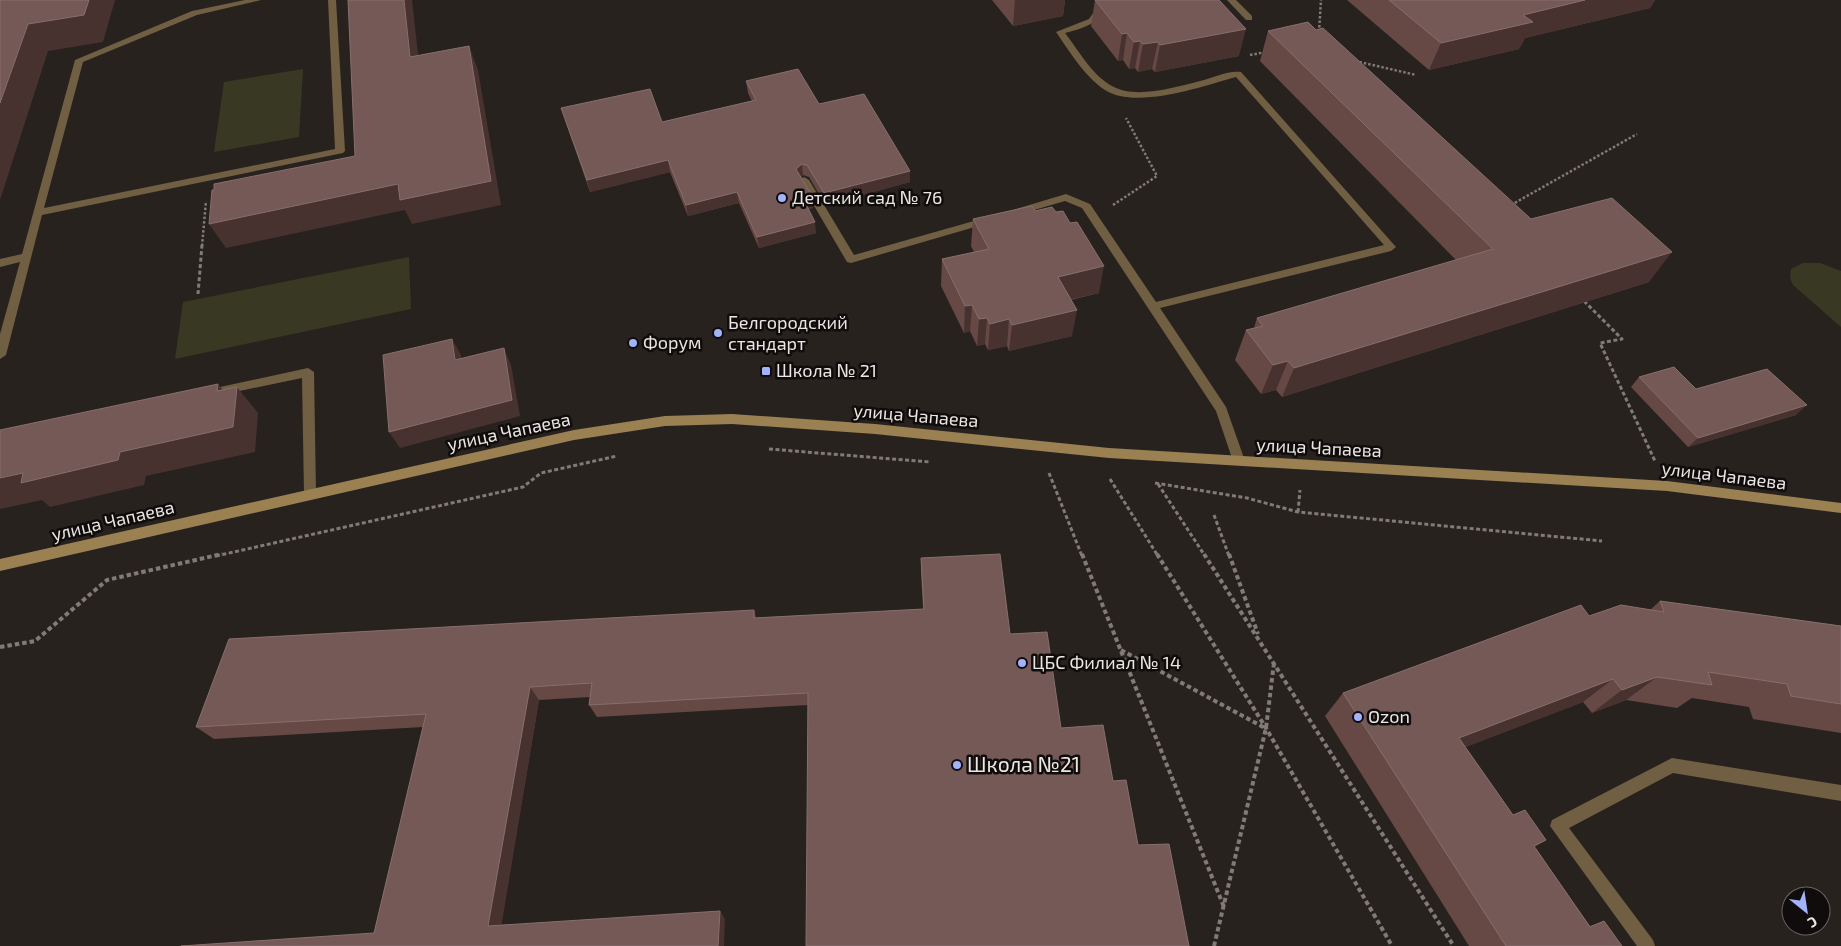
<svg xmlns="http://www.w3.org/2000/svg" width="1841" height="946" font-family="'Exo 2',sans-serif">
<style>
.green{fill:#383823}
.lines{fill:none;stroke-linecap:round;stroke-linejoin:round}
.path-far2{stroke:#807a78;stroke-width:2.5;stroke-dasharray:2.5 2;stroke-linecap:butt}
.path-far1{stroke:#807a78;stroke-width:3;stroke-dasharray:4 2.5;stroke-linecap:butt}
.path{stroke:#807a78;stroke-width:4;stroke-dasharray:4.5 3;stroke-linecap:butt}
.lane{fill:#705f42;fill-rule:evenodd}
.secondary{fill:#9b8052;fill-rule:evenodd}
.wall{fill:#664845}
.shaded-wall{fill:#47322f}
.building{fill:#745956;stroke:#876f6c}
.poi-dot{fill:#a2b2fd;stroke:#0f0c0b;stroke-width:2}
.labels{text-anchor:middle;stroke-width:5;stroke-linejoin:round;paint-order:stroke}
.poi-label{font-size:18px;fill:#eae6e4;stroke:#0f0c0b;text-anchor:start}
.street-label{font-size:18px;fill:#eae6e4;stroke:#0f0c0b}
.near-poi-label{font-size:21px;fill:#eae6e4;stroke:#0f0c0b;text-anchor:start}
</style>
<rect width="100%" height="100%" fill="#28221f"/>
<path class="green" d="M303,69L299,137L214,152L224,82Z
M409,257L411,309L175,359L183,302Z
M1803,263H1820L1841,271V327L1793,285L1790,278L1791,269Z"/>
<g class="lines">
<path class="path-far2" d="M1319,32L1321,0
M1250,55L1266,52
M1355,61L1416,75
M1113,205L1157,176L1126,118
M1511,205L1637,134
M202,246L206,201"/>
<path class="path-far1" d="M198,294L202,245
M1584,301L1622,339L1600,343L1655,461
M769,449L930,462
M1049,473L1082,556
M1110,479L1158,556
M1155,483L1247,498L1298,512L1602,541
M1158,484L1205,556
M1298,512L1300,490
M1214,515L1229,556
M216,556L523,487L541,473L617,456"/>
<path class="path" d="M1082,554L1224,907
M1157,554L1266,728L1392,946
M1204,554L1453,945
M1229,554L1258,634
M0,647L35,641L107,580L222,554
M1121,650L1265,728
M1214,946L1266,728L1274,663"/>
<path class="lane" d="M245,0H261L197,15L83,62L44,208L335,149L328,0H336L345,151L343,153L42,215L6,355L0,359V334L20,262L0,267V259L22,254L75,60L192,11Z
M1097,0H1106L1108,3C1099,23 1086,28 1065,33C1079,51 1093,77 1114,87C1136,99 1177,87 1200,81C1212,78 1229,70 1241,72L1396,247L1391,251L1160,308L1226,407L1245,461L1243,465H1235L1233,461L1216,411L1082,208L1065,201L1017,215L1013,214V210L1066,194L1090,204L1156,302L1384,245L1236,77C1203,86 1136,110 1105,90C1085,77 1070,52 1056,32L1089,19L1100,3Z
M1227,0H1236L1252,16V20H1246Z
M804,177L809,180L854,255L988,217L993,220L992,222L851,263L847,262L799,180Z
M308,368L314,372L316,494L314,498L310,499L306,498L304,494L302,378L220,395L214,391L220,387Z
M1672,758L1841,785V801L1673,773L1569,828L1653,940L1655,946H1637L1550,826L1552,820Z"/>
<path class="secondary" d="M732,414L875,424L1109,448L1667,481L1841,503V513L1667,491L1109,458L875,434L732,424L665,426L574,440L0,571V559L574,430L665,416Z"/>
</g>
<path class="wall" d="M992,0H1065L1063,16L1013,26Z
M1095,0H1219L1239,56L1155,72L1152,69L1138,72L1135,68L1129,69L1123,60L1118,61L1091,26Z
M1347,0H1655L1650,8L1525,38L1519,49L1429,70Z
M1268,31L1531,219L1649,282L1282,397L1276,390L1261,394L1235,360L1246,330L1254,328L1257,318L1456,260L1260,61Z
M746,81L819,104L910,171V182L825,205L809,177L803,175L801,178L813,208L808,209L816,233L759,248L739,203L688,216L670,172L590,192L565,120L662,122L752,101L748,93Z
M1035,211L1099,293L1071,300L1072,336L1009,351L1007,346L988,350L985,344L977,346L970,331L964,333L941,286L942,259L974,252L971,246L973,219Z
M1639,377L1696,389L1796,415L1688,447L1631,387Z
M921,558L1010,634L1061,728L1113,781L1138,845L1189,946L808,705L597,717L589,705L590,697L539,700L501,925L725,919L374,933L423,727L214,739L196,727L754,610L756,618L923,609L921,572Z
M1660,601L1841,626V733L1753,719L1749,707L1692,698L1677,708L1626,700L1592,713L1583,702L1465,747L1513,815L1546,840L1534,847L1590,926L1604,921L1622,946H1469L1325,716L1343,693L1589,616L1650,610Z"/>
<path class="shaded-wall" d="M89,0H115L103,42L48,51L0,200V103L28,24Z
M404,0H412L421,81L410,57Z
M1015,0H1065L1063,16L1013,26Z
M1585,0H1655L1650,8L1525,38L1519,49L1429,70L1441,43L1523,15Z
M1246,29L1239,56L1155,72L1160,45Z
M1127,33L1123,60L1118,61L1122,34Z
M1140,41L1135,68L1129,69L1134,42Z
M1158,42L1152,69L1138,72L1143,44Z
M469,46L478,70L501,205L412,224L405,210L226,248L209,224L398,184Z
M668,160L670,172L590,192L587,180Z
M802,164L803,175L797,181L796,169Z
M910,171V182L825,205L824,193Z
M737,192L739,203L688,216L686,205Z
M812,196L813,208L804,210L803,198Z
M815,222L816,233L759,248L757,237Z
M1672,252L1649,282L1282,397L1294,368Z
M1104,266L1099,293L1054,303L1058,277Z
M972,305L970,331L964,333L965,306Z
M1077,310L1072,336L1009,351L1012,325Z
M987,318L985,344L977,346L979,319Z
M1009,319L1007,346L988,350L990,324Z
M452,339L461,355L464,376L455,360Z
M504,348L511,365L520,416L400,448L389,432Z
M1288,361L1276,390L1261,394L1273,365Z
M218,384L235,405L237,387L258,413L255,452L146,476L144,485L50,507L42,500L0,509V478L120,452L217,391Z
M1807,405L1796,415L1688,447L1698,438Z
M1657,677L1626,700L1592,713L1622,690Z
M1613,679L1583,702L1435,759L1459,738Z
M530,687L539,700L500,934L488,926Z
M720,911L725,919L724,946H718Z"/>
<path class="building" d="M0,0H89L84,15L28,24L0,103Z
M348,0H404L410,57L469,46L491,181L400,200L398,184L209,224L212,190H214V184L355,156Z
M1095,0H1219L1246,29L1160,45L1158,42L1143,44L1140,41L1134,42L1127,33L1122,34Z
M1389,0H1585L1523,15L1533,22L1441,43Z
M1308,22L1316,30L1323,28L1531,219L1612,198L1672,252L1294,368L1288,361L1273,365L1246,330L1263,326L1257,318L1493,249L1268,31Z
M798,69L819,104L864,94L910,171L824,193L807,165L802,164L796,169L812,196L803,198L815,222L757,237L737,192L686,205L668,160L587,180L561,108L650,89L662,122L756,100L746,81Z
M1032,206L1035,211L1052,207L1056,212L1063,211L1070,223L1077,222L1104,266L1058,277L1077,310L1012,325L1009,319L990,324L987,318L979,319L972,305L965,306L942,259L989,249L973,219Z
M452,339L455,360L504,348L512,400L389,432L383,355Z
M1674,367L1696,389L1767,369L1807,405L1698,438L1639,377Z
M218,384L217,391L237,387L233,427L120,452L118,460L21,483L23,473L0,478V430Z
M1000,554L1010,634L1047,632L1061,728L1103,725L1113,781L1126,780L1138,845L1169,844L1189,946H806L808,693L589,705L592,683L530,687L488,926L720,911L718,946H181L374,933L426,714L196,727L229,639L754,610V618L924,609L921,558Z
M1660,601L1841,626V704L1791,696L1787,684L1708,672L1712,685L1657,677L1622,690L1613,679L1459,738L1513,815L1525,810L1546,840L1534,846L1590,927L1604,921L1622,946H1506L1343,693L1581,605L1589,616L1621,605L1664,612Z"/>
<g class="poi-dot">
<circle cx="782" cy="198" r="5"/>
<circle cx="718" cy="333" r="5"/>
<circle cx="633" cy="343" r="5"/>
<rect x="761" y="366" width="10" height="10" rx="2.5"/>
<circle cx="1022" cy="663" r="5"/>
<circle cx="1358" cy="717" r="5"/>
<circle cx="957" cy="765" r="5"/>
</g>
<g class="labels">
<g class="poi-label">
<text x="792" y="204">Детский сад № 76</text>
<text x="728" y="329">Белгородский<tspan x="728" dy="21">стандарт</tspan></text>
<text x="643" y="349">Форум</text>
<text x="776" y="377">Школа № 21</text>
<text x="1032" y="669">ЦБС Филиал № 14</text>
<text x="1368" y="723">Ozon</text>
</g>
<g class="street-label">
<text transform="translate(916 416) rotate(5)" y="6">улица Чапаева</text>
<text transform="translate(509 432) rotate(-12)" y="6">улица Чапаева</text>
<text transform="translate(1319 448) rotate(3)" y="6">улица Чапаева</text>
<text transform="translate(1724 476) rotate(7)" y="6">улица Чапаева</text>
<text transform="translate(113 521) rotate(-13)" y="6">улица Чапаева</text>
</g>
<g class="near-poi-label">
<text x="967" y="772">Школа №21</text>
</g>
</g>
<g transform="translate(1806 911) rotate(150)"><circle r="24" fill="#0f0c0b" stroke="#676362"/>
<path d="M0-4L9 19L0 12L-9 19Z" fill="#a2b2fd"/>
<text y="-8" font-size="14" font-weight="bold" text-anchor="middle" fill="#eae6e4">С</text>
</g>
</svg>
